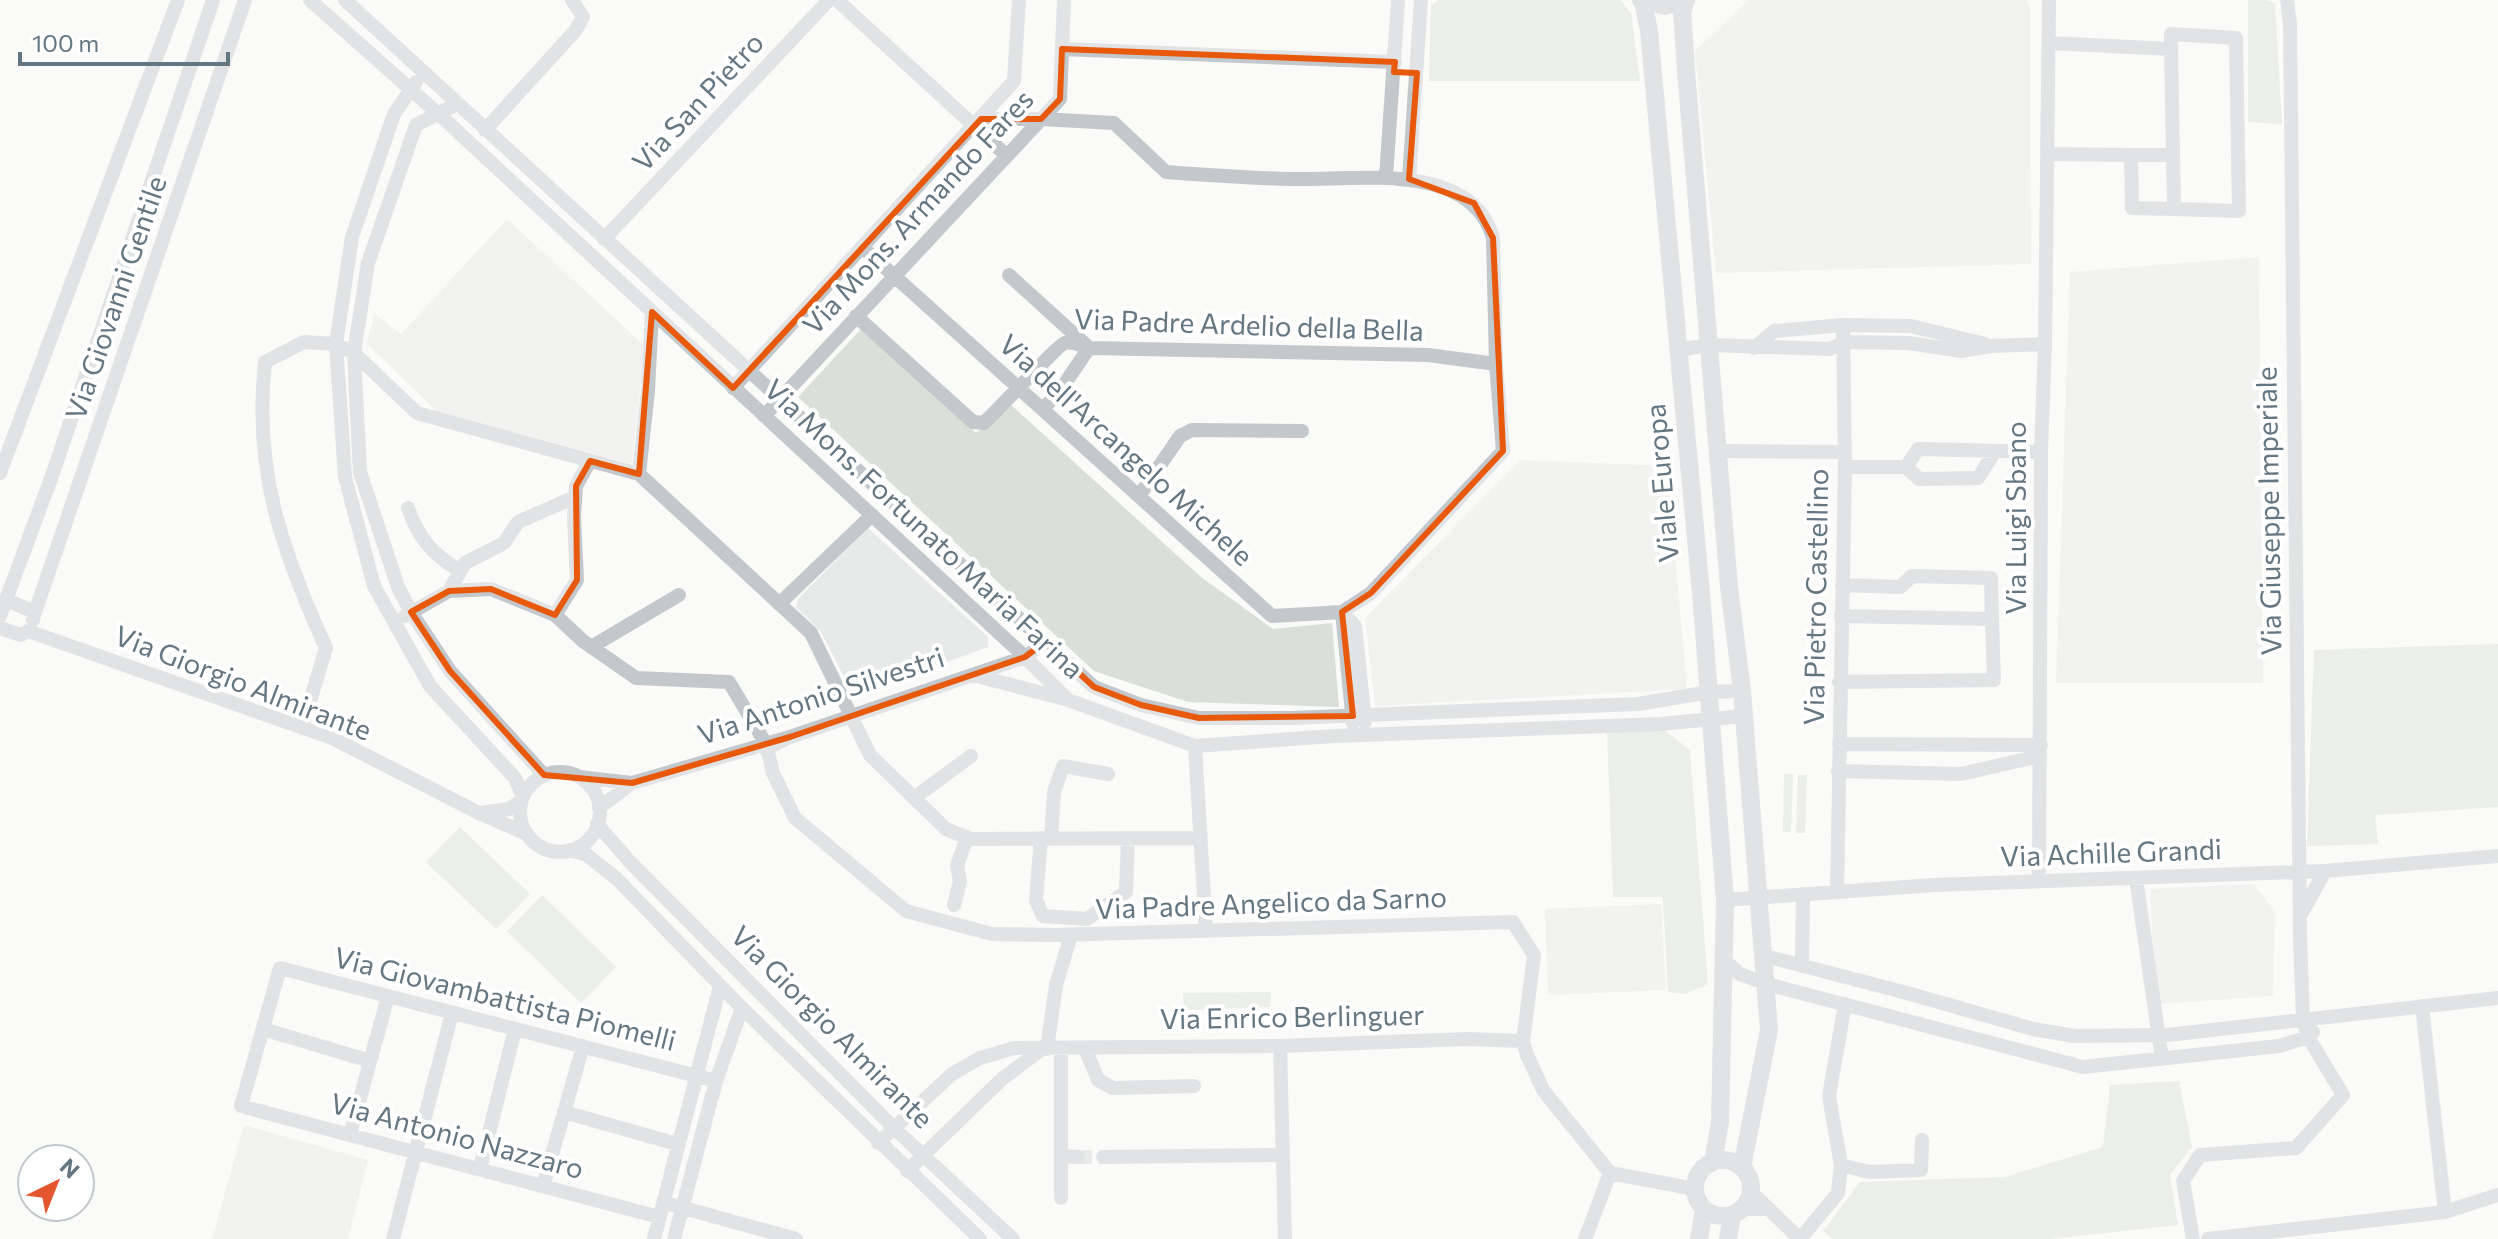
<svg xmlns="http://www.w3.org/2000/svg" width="2498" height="1239" font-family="Commissioner,sans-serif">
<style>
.built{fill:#e8e9e9}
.green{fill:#dadfd7}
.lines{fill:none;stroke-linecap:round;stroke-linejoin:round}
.minor-tunnel{stroke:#d5d9db;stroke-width:14;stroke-dasharray:14 7;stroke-linecap:butt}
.minor{stroke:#c3c8cc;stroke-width:14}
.tertiary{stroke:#c3c8cc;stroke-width:18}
.marked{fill:none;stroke:#e8590c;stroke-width:6;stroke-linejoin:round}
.labels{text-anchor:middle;stroke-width:8;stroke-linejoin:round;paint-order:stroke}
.street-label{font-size:28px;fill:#657683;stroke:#fff}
</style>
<rect width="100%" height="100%" fill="#fafaf8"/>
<path class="built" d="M1749,0H2026L2030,3L2031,264L1716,273L1695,51Z
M507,219L645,346L632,464L438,412L366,343L375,314L401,334Z
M2259,257L2263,683H2056L2070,272Z
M1520,460L1667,466L1687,689L1375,706L1365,618Z
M868,528L988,637V647L854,696L821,632L796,607L798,599Z
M2254,884L2275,912L2273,996L2156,1004L2150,889Z
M1661,904L1666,990L1548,995L1545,909Z
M244,1125L368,1160L348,1239H212Z"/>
<path class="green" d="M1439,0H1620L1631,13L1640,81H1429L1431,5Z
M2248,0H2267L2275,3L2282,124L2248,122Z
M863,327L976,433L1011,405L1201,577L1273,629L1332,623L1339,707L1188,702L1094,671L798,397Z
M2498,644V807L2375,815L2378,844L2307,846L2314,650Z
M1663,729L1690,750L1708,984L1685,994L1668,992L1663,897H1613L1607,730Z
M1784,774H1793L1791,832H1783Z
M1798,775H1807L1805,833H1796Z
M460,827L530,894L496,929L426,862Z
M542,895L616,967L581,1003L507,931Z
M1271,992L1270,1007L1184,1010L1183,993Z
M2179,1081L2192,1147L2170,1175L2178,1225L2050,1239H1833L1823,1231L1860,1182L2005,1177L2103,1147L2110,1085Z"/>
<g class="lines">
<path class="minor-tunnel" d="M1078,1157H1103"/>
<path class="minor" d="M310,0L443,118L1025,657L1068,700L1195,746L1334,736L1661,724L1743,716
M345,0L1094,687L1141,705L1199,718H1292L1638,704L1709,692L1742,691
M837,0L1006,155
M2049,43L2171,49V34L2236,38L2239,211L2174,209
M1062,49L1395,62
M2171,49L2174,209L2132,208L2131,155H2173
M416,82L394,114L352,237L336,344L345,477L374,586L430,686L515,778L523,797
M457,104L416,125L368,263L354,353L360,472L398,587L411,612L450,671L544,775
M981,119H1041L1114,123L1166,172C1207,175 1249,178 1290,179C1352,181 1471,159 1493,238L1496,364L1503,451L1371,593L1342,612
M485,130L575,31L583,17L572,0
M2048,154L2131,155
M1386,177L1398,0
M1409,179L1421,0
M604,239L829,0
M862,247L1272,616L1342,612
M1009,275L1086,345
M856,316L973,422L984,423C995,413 1059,344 1065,343C1073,341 1082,346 1089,348L1428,355L1496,364
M1754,348L1774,331L1843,325L1911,326L1985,344
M1678,350L1709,345L1830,349L1844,342L1909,343L1961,351L1991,346L2045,344
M733,388L1014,81L1019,0
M1042,409L1057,395L1089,348
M764,416L1060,99L1064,0
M1719,451L1844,452
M590,461L576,486L574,517L577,580L555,615L583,641L636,678L729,682L766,744
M1845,467H1906
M1906,467L1918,449L2041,452
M1906,467L1919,479L1978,478L1995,451
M0,473L178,0
M639,474L648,391L652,312
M1139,496L1180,436L1192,430L1302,431
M408,508C419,539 432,554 460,571
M449,591L465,563L504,543L518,522L575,497
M6,600L35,612L33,620
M779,604L872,515
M35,612L245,0
M1342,612L1355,626L1365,722
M1342,612L1353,723
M0,616L53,473L213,0
M405,616L449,591L491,589L555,615
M1841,616L1992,619L1991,578L1912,576L1900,587L1842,585
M0,628L21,635L28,631
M28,631L332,738L479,813L527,834
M591,647L679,595
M973,675L1065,699
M1839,682L1994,680L1992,619
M302,728L326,648C282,551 253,470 265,362L304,342L336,344L354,353L417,413L639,474L811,633L870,755L946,829L971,839L1199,838
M790,737L767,748L773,773L795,818L906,911L992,934L1056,935L1513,922L1534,955L1523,1041L1527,1055L1543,1090L1610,1173L1695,1189
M1839,744L2041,745
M1195,746L1206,931
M1838,771L1961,774L2040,756
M520 812a40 40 0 1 1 80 0a40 40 0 1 1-80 0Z
M579,777L632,783L790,737L1025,657L1045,642
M914,798L971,756
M599,808L632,783
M481,813L509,809L521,801
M597,824L631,863L894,1128L1013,1239
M1041,838L1036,900L1043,916L1087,919L1126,892L1128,838
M1051,838L1054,792L1063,766L1108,774
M570,850L587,855L617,879L742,1008L980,1239
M2136,878L2162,1059
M2039,882L2041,452L2045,344L2049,0
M1837,892L1845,467L1843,325
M1725,900L1934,885L2325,871L2498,856
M954,905L960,881L957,866L967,837
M2300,916L2325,871
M1765,956L1907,993L2033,1029L2075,1036L2167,1035L2498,998
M1724,960L1740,974L1767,984L2083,1067L2279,1046L2308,1037L2313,1032
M1802,966L1803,894
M2422,1006L2445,1212
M263,1029L370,1061
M1280,1046L1285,1239
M1061,1048V1198
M1085,1048L1098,1080L1113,1088L1194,1086
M1047,1049L1056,985L1071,935
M564,1112L677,1144
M350,1135L388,996
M878,1143L952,1074L980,1058L1014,1048L1280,1046L1467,1039L1523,1041
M1061,1156L1078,1157
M1103,1157L1282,1155
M1841,1165L1829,1096L1845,1004
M480,1169L515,1029
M907,1171L1002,1079L1042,1049
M543,1186L583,1046
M1751,1192L1800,1239
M673,1205L796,1239
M1742,1209H1768
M659,1217L241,1106L280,968L716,1081
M393,1239L452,1013
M654,1239L720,986
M674,1239L716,1081L742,1008
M1585,1239L1610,1173
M1800,1239L1838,1193L1841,1165L1869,1172L1921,1170L1922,1140
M2193,1239L2183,1181L2200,1155L2296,1148L2343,1095L2308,1037L2303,1021L2300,935L2290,24L2287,0
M2208,1239L2445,1212L2498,1195"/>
<path class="tertiary" d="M1641,0L1665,6L1685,0
M1686,0L1682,12L1687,83L1729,586L1742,691L1769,1030L1742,1167
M1643,1L1649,31L1701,593L1725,900L1720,1122L1713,1162
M1695 1188a28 28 0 1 1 56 0a28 28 0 1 1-56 0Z
M1699,1239L1704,1209
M1728,1239L1732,1215"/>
</g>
<path d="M0 0H2498V1239H0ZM1062,49L1395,62L1394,72L1417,73L1409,179L1474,203L1493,238L1503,451L1371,593L1342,612L1353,716L1199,718L1141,705L1094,687L1045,642L1025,657L790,737L632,783L544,775L450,671L411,612L449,591L491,589L555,615L577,580L576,486L590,461L639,474L652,312L733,388L981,119H1041L1060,99Z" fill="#fafaf8" fill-opacity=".55" fill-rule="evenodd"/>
<path class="marked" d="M1062,49L1395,62L1394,72L1417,73L1409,179L1474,203L1493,238L1503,451L1371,593L1342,612L1353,716L1199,718L1141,705L1094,687L1045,642L1025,657L790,737L632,783L544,775L450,671L411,612L449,591L491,589L555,615L577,580L576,486L590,461L639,474L652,312L733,388L981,119H1041L1060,99Z"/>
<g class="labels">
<g class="street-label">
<text transform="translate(698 102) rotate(-47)" y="10">Via San Pietro</text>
<text transform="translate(918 212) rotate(-47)" y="10">Via Mons. Armando Fares</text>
<text transform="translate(116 298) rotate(-71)" y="10">Via Giovanni Gentile</text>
<text transform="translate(1249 325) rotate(2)" y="10">Via Padre Ardelio della Bella</text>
<text transform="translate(1126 450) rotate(42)" y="10">Via dell'Arcangelo Michele</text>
<text transform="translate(1662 483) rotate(-95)" y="10">Viale Europa</text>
<text transform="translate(2269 511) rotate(-91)" y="10">Via Giuseppe Imperiale</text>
<text transform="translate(2016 518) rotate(-90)" y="10">Via Luigi Sbano</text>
<text transform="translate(924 529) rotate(43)" y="10">Via Mons. Fortunato Maria Farina</text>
<text transform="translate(1816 597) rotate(-89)" y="10">Via Pietro Castellino</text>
<text transform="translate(243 683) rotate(21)" y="10">Via Giorgio Almirante</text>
<text transform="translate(821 696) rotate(-18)" y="10">Via Antonio Silvestri</text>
<text transform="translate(2111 853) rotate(-2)" y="10">Via Achille Grandi</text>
<text transform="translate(1271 903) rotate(-2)" y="10">Via Padre Angelico da Sarno</text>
<text transform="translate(505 999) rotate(14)" y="10">Via Giovambattista Piomelli</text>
<text transform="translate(1292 1017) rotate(-1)" y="10">Via Enrico Berlinguer</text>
<text transform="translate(832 1027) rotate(45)" y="10">Via Giorgio Almirante</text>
<text transform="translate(457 1136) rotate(15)" y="10">Via Antonio Nazzaro</text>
</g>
</g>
<g transform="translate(56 1183) rotate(43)"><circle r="38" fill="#ffffff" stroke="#c1c8cd" stroke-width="2"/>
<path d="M0-6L14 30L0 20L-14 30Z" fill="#e4572e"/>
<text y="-12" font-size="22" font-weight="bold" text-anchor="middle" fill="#657683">N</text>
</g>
<path d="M20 52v12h208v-12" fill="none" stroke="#657683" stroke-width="4"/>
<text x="32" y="52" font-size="24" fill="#657683" stroke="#ffffff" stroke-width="6" paint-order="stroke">100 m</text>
</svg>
